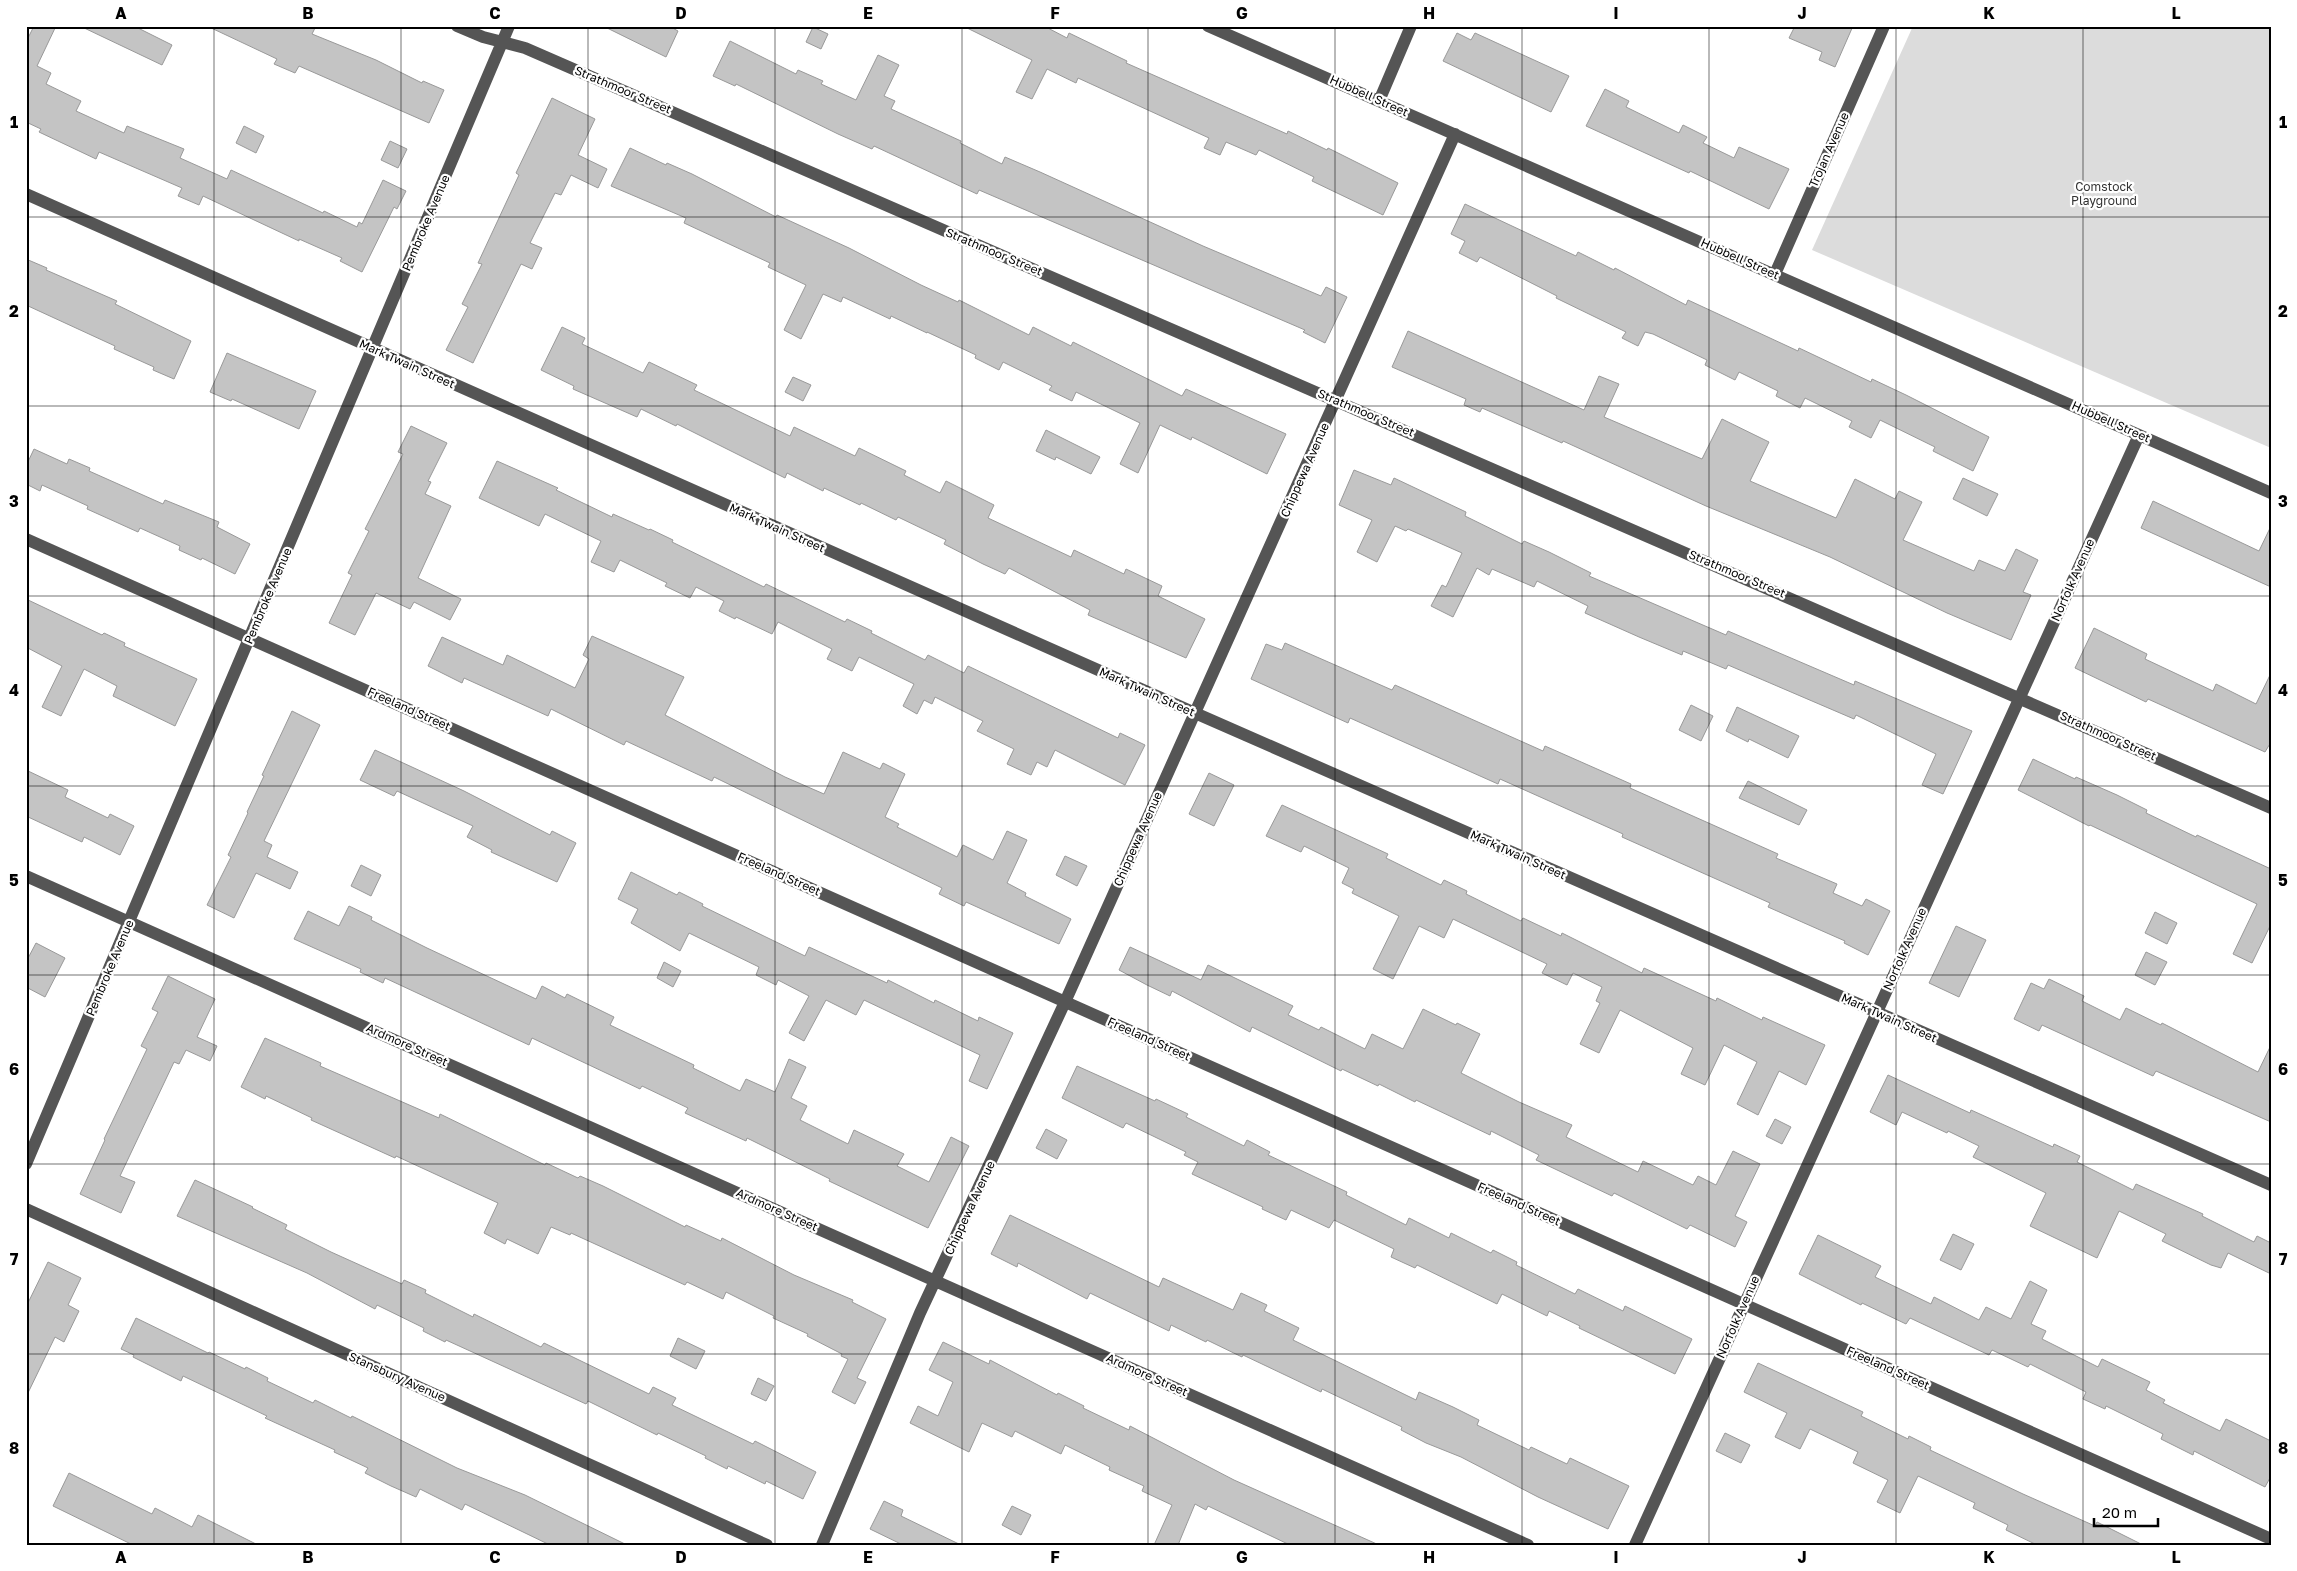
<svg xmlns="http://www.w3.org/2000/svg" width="2297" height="1571" font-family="'Golos Text',sans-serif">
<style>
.green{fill:#dcdcdc}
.building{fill:#c4c4c4;stroke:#999}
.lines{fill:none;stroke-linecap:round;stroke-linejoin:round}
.minor{stroke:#555;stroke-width:12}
.grid{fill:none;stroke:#000;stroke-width:1;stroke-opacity:0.55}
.labels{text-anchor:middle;stroke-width:4.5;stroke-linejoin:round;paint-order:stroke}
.street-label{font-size:12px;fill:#000;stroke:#fff}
.park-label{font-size:12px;fill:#333;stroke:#fff}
.neatline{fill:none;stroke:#000;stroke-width:2}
.grid-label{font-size:16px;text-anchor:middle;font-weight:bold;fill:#000}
</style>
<rect width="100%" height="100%" fill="#fff"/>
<path class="green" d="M1913,26H2271V448L1812,250Z"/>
<path class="building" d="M34,26H56L37,66L51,73L46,84L81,101L76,111L124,133L127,126L184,149L180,158L227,179L231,170L323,213L324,211L357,227L359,222L362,224L383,180L406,191L397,209L394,207L362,272L340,261L342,258L299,239V241L203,196L199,205L178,196L182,188L99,152L96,159L39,132L41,129L26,122V42Z
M80,26H134L172,45L162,65Z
M207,26H316L312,34L376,60L422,83L423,81L444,90L429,123L299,66L295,73L274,64L277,59Z
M603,26H669L678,31L666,57Z
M963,26H1044L1067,38L1069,33L1127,61L1126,63L1287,134L1288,131L1327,150L1328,148L1398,183L1383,215L1312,181L1314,177L1259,150L1256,155L1226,142L1220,155L1204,148L1209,138L1078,78L1076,83L1047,69L1032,99L1016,92L1032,60Z
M1795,26H1853L1835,67L1819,60L1822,52L1789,38Z
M813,27L828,34L821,49L806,42Z
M1457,33L1471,40L1475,33L1569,76L1551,112L1443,61Z
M730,41L796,74L798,70L823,81L821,84L856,100L878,55L899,65L884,96L895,101L891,109L961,141L960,143L1002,164L1005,157L1040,172L1203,246L1321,296L1326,287L1347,297L1325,343L1303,332L1305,330L979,190L977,194L874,146L872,149L838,134L736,84L735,86L713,76Z
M1605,89L1629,101L1626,107L1679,133L1683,125L1707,137L1703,143L1734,158L1739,147L1789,169L1769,209L1690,171L1689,173L1586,126Z
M552,98L595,119L578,155L607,169L598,188L571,175L561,195L555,193L530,243L542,248L532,269L521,264L473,363L446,350L468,307L462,304L482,264L478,263L519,175L516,173Z
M244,126L264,136L256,153L236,143Z
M390,141L407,149L398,168L381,160Z
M630,148L666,165L667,163L692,174L776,217L777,215L849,248L921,285L958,302L959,300L1029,335L1033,327L1071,346L1073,342L1182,396L1186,389L1286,434L1267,474L1192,437L1191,440L1160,425L1138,473L1120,464L1140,423L1076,392L1072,401L1049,390L1052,386L1003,362L999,370L975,358L976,355L927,332V333L891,316L890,319L843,297L841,302L823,294L801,339L784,330L806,285L768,267L770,263L684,223L686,218L611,186Z
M1465,204L1576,256L1578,252L1614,270L1615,268L1686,305L1688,300L1798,351L1799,348L1871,382L1872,379L1906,395L1989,437L1973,471L1933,451L1935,447L1880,420L1871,438L1849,427L1852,421L1805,398L1800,408L1776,396L1778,391L1739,372L1735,380L1705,365L1707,360L1653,334L1645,332L1638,346L1622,338L1626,332L1556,298L1557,296L1480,257L1477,262L1459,253L1465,241L1451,234Z
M26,259L47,268L46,270L117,301L115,304L191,341L174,379L153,370L154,367L114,349L115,346L26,305Z
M562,327L585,338L582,344L643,373L649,362L697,385L694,390L790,436L794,427L855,456L859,448L906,471L904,475L940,493L946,481L994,505L988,518L1071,557L1074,550L1124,574L1126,569L1162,586L1158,596L1205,619L1186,658L1088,615L1090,610L1009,568L1005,574L983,564L944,544L946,540L898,517L896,520L861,503L860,505L824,488L823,491L787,473L785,478L677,424L676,426L641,409L637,417L573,389L574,386L541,370Z
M1408,331L1584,410L1599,376L1619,384L1604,417L1702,459L1722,419L1769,442L1750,481L1836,518L1855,479L1895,499L1899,491L1922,502L1903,540L1974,571L1979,560L2005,571L2016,549L2038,560L2023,592L2031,595L2011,640L1947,613L1830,557L1706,506L1563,441L1562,443L1482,408L1480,412L1464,405L1466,399L1392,367Z
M227,353L316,391L299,429L232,399L231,401L210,392Z
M793,377L811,385L803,401L785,392Z
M411,426L447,443L428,481L431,482L425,494L451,506L418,578L461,599L450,620L414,602L410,609L376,593L355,635L329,623L352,575L348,573L369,531L365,529L403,454L398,452Z
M1046,430L1100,457L1091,474L1056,457L1055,460L1036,451Z
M34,449L67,464L69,459L90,468L89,471L163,504L165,500L219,522L217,527L250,544L235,574L202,558L201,560L179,550L180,546L140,528L138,532L87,509L88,506L42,485L40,491L26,484V466Z
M497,461L558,488L556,490L612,517L613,514L649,530L650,529L673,540L672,542L764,587L766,584L845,622L847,619L872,631L871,633L925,660L928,655L964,673L968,666L1118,738L1120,733L1145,745L1125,785L1055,750L1047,767L1037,762L1031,775L1007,764L1014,749L977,731L983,721L935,697L932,704L924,700L917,714L903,706L914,684L859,657L852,671L827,659L832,649L778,622L772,634L736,617L735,619L719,611L724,601L696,587L690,598L665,586L667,583L620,560L614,572L591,562L601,541L545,514L539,526L479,498Z
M1354,470L1391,485L1394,478L1466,512L1465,516L1522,544L1524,541L1549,552L1591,573L1589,576L1631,594L1726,635L1728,631L1854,685L1855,681L1972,731L1943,794L1922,785L1936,754L1856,715L1854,719L1728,665L1726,669L1683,651L1682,655L1639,637L1585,613L1588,606L1537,581L1534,587L1492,569L1489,575L1477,568L1453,617L1431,606L1442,585L1446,587L1462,553L1408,529L1406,531L1395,526L1377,562L1357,552L1372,520L1339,505Z
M1963,478L1998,494L1987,516L1953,499Z
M2153,501L2259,551L2271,526V587L2141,528Z
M26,599L102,635L104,633L125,643L124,646L197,679L175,726L113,696L117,686L84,669L61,716L42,707L62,666L26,647Z
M2094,628L2147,654L2145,659L2213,691L2216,684L2256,704L2271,673V742L2265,752L2148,699L2146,702L2075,668Z
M592,636L684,677L665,715L785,777L824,794L843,752L880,769L883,763L905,774L885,817L899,824L897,827L957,857L963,845L993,860L1007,831L1027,840L1007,883L1026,893L1025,896L1071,919L1059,944L966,902L964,906L939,894L942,888L714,777L712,781L626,741L624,745L551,709L548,716L464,678L462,683L428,666L442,637L503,665L507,655L575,688L589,659L583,655Z
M1285,643L1392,690L1395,685L1543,751L1545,746L1631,784L1630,788L1778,854L1776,858L1837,884L1833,893L1862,906L1866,899L1890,911L1868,955L1844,943L1845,941L1768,907L1770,903L1622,837L1623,834L1500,779L1498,784L1350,718L1348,723L1251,679L1266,644L1282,650Z
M1691,705L1713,716L1701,741L1679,730Z
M1737,707L1799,736L1788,758L1749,739L1748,742L1726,731Z
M292,711L320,725L264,841L272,845L267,857L298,872L290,889L256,873L234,918L207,905L231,857L228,855L248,813L247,812L264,776L262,775Z
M375,750L464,791L550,835L552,831L576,843L557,882L491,852L492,850L467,837L473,826L397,791L394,796L360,780Z
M2033,759L2075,779L2076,777L2117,795L2147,810L2146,813L2196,837L2197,835L2271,869V924L2252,963L2233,954L2257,904L2090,825L2089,826L2018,790Z
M26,770L68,790L65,797L108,818L110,814L134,826L120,855L84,837L82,842L26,816Z
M1209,773L1234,785L1214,826L1189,814Z
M1748,781L1807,810L1799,825L1739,798Z
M1282,805L1388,854L1386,858L1441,885L1444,880L1467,891L1466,894L1521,921L1523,918L1561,936L1562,933L1642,973L1644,968L1716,1001L1717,998L1762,1020L1763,1017L1825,1045L1806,1085L1779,1071L1758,1115L1737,1104L1757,1062L1724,1045L1705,1085L1681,1074L1693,1048L1620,1010L1599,1053L1580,1044L1600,1003L1596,1001L1602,987L1573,973L1567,985L1542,973L1547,964L1453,919L1444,938L1419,926L1393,979L1373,969L1399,916L1352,893L1354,889L1342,883L1349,868L1304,846L1301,852L1266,836Z
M1065,856L1087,866L1077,886L1056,875Z
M361,865L381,875L371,896L351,886Z
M631,872L677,895L679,892L703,904L702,906L805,956L809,947L887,983L888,980L934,1003L935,1000L978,1021L979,1017L1013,1033L987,1089L969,1081L980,1055L864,1000L856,1015L826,1000L804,1041L789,1033L809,996L778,980L776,985L756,975L759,967L689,933L680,951L631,923L638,909L618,899Z
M349,906L372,917L371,920L427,948L536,999L542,986L565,998L567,994L614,1017L610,1025L694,1065L693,1068L740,1091L746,1079L775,1092L789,1059L806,1067L791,1098L807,1106L800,1120L848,1144L854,1130L904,1154L897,1166L929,1182L951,1137L969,1146L928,1228L829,1181L830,1179L747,1138L746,1141L685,1113L688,1108L642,1086L640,1089L532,1038L529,1045L385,978L383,983L360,972L361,969L294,939L308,911L339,926Z
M2155,912L2177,923L2167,944L2145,933Z
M1956,926L1986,940L1959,997L1929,983Z
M36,943L65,958L45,997L26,987V962Z
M1130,947L1201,980L1208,965L1293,1006L1288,1015L1319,1030L1321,1027L1365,1049L1372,1034L1403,1049L1423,1009L1456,1025L1457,1023L1480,1034L1461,1073L1519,1102L1572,1125L1566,1137L1638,1172L1643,1161L1693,1185L1698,1176L1716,1185L1733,1151L1760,1164L1735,1216L1747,1222L1735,1247L1690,1225L1687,1229L1614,1193L1612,1196L1536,1160L1539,1155L1491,1131L1490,1135L1416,1100L1415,1102L1379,1084L1378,1086L1342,1069L1341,1071L1252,1027L1250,1032L1172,991L1170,996L1147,985L1119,970Z
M2146,952L2167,962L2155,985L2135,975Z
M664,962L681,971L673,987L657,978Z
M168,976L215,999L197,1037L217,1046L210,1061L186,1050L179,1064L174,1062L120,1176L135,1182L121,1213L80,1194L105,1140L104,1139L147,1049L141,1046L158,1012L152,1009Z
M2049,979L2084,996L2082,1001L2120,1020L2126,1008L2161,1025L2162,1023L2258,1072L2271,1045V1122L2156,1071L2153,1076L2042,1025L2039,1031L2014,1019L2031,983L2044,989Z
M265,1038L321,1063L320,1066L439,1118L440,1114L545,1165L546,1163L578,1178L580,1176L603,1186L685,1227L686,1225L721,1241L722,1238L794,1275L853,1300L852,1302L886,1319L857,1378L866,1382L855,1404L832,1392L848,1359L841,1356L842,1354L807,1336L808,1334L773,1318L774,1316L726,1292L723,1299L687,1282L685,1285L571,1233L570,1235L551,1227L538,1254L507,1239L505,1244L484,1233L498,1203L396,1156L395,1158L311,1120L312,1118L266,1096L265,1099L241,1087Z
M1077,1066L1155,1101L1156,1099L1188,1114L1186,1117L1244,1146L1247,1140L1270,1152L1268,1155L1347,1192L1346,1195L1406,1225L1409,1218L1449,1238L1451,1233L1491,1253L1493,1250L1517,1262L1516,1265L1575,1294L1578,1289L1623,1311L1625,1306L1692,1339L1675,1374L1579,1328L1580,1326L1549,1311L1547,1316L1502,1294L1497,1304L1417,1265L1415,1268L1391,1257L1394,1249L1334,1220L1329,1228L1291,1210L1286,1220L1262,1209L1263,1207L1192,1174L1198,1162L1184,1155L1186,1152L1126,1123L1123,1128L1062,1098Z
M1888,1075L1970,1113L1971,1110L2053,1147L2054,1144L2080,1156L2077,1162L2133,1190L2136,1184L2203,1214L2202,1216L2254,1242L2257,1236L2271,1243V1274L2228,1253L2221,1268L2211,1265L2162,1241L2166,1234L2119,1211L2097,1258L2030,1226L2046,1193L1973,1157L1979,1146L1948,1131L1947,1133L1902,1112L1896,1125L1870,1112Z
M1775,1119L1791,1127L1782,1144L1766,1136Z
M1046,1129L1067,1140L1057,1159L1036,1148Z
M195,1180L253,1207L252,1208L287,1225L285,1229L331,1252L402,1284L404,1280L426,1290L425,1293L473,1317L474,1314L541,1347L544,1343L649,1394L653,1387L676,1398L672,1405L753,1444L755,1441L816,1472L803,1499L766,1481L765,1484L728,1466L727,1469L705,1458L706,1456L658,1433L657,1435L588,1401L586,1404L446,1340L445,1342L423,1331L424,1328L377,1305L375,1309L307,1273L177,1216Z
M1010,1215L1159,1287L1163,1278L1233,1310L1241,1293L1267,1305L1264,1311L1299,1328L1293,1340L1416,1400L1419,1392L1453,1407L1479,1420L1477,1425L1529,1450L1531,1447L1567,1464L1570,1458L1629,1486L1608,1529L1538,1497L1461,1457L1426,1443L1401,1430L1402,1427L1322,1389L1321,1392L1243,1355L1242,1357L1207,1340L1206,1342L1171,1325L1169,1331L1090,1293L1087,1299L1018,1263L1017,1267L991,1254Z
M1953,1234L1974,1244L1961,1270L1940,1260Z
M1818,1235L1881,1266L1875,1277L1931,1304L1934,1297L1979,1320L1986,1307L2011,1319L2030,1281L2047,1290L2031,1324L2046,1331L2042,1339L2098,1367L2102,1359L2150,1382L2146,1390L2165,1400L2163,1403L2220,1431L2226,1419L2271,1441V1476L2265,1487L2194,1451L2193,1455L2161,1439L2163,1434L2106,1406L2105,1409L2083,1399L2086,1392L2030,1364L2028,1367L1992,1350L1989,1355L1910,1318L1906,1324L1862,1303L1861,1305L1799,1274Z
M48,1262L81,1278L68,1305L79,1311L64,1342L55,1337L26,1397V1307Z
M136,1318L208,1353L209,1352L245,1369L246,1367L268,1378L267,1381L313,1403L315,1400L351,1418L352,1416L457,1468L525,1495L627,1545H550L465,1504L462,1510L420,1489L416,1497L391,1486L365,1473L368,1468L334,1452L335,1450L265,1418L267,1416L183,1376L181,1381L133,1357L134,1355L121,1349Z
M678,1338L705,1351L696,1369L670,1356Z
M943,1342L989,1364L990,1360L1057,1395L1058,1393L1084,1406L1083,1408L1129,1430L1130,1426L1234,1480L1379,1545H1290L1208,1506L1206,1510L1195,1504L1178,1545H1154L1172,1505L1142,1491L1144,1486L1109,1470L1110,1467L1065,1445L1061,1454L1015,1431L1012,1437L982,1423L969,1452L910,1423L918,1406L938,1416L953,1382L929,1370Z
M1758,1363L1863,1412L1861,1416L1908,1439L1909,1436L1931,1447L1930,1450L2023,1494L2095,1526L2097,1522L2143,1545H2037L2006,1530L2008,1525L1973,1508L1975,1503L1918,1476L1900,1513L1877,1502L1888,1480L1853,1463L1858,1452L1810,1429L1800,1449L1775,1437L1787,1413L1744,1392Z
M758,1378L774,1386L766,1401L751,1394Z
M1725,1433L1750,1445L1741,1463L1716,1451Z
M69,1473L152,1514L155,1508L192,1527L198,1515L258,1545H133L53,1506Z
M884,1501L903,1510L901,1516L961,1545H903L870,1529Z
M1012,1506L1031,1515L1021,1535L1002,1525Z"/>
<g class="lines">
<path class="minor" d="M457,26L483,37L525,48L2271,808
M1208,26L2271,493
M1379,101L1411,26
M26,194L1195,713L2271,1185
M1775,274L1884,26
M26,539L2271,1539
M26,876L1528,1545
M26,1164L509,26
M26,1209L767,1545
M822,1545L920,1313L1065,1002L1455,134
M1635,1545L2139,435"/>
</g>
<path class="grid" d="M214,26V1545M401,26V1545M588,26V1545M775,26V1545M962,26V1545M1148,26V1545M1335,26V1545M1522,26V1545M1709,26V1545M1896,26V1545M2083,26V1545M26,217H2271M26,406H2271M26,596H2271M26,786H2271M26,975H2271M26,1164H2271M26,1354H2271"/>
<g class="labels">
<g class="street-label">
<text transform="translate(623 90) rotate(23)" y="4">Strathmoor Street</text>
<text transform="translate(1369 96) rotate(24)" y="4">Hubbell Street</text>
<text transform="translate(1829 150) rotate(-66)" y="4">Trojan Avenue</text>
<text transform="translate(426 223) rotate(-67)" y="4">Pembroke Avenue</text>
<text transform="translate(994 252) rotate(23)" y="4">Strathmoor Street</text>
<text transform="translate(1740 259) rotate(24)" y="4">Hubbell Street</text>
<text transform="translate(407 364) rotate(24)" y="4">Mark Twain Street</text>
<text transform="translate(1366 413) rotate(23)" y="4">Strathmoor Street</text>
<text transform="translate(2111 422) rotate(24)" y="4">Hubbell Street</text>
<text transform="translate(1305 470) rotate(-66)" y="4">Chippewa Avenue</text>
<text transform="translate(777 528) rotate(24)" y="4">Mark Twain Street</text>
<text transform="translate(1737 574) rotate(23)" y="4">Strathmoor Street</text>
<text transform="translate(2073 580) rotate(-66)" y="4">Norfolk Avenue</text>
<text transform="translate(268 596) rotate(-67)" y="4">Pembroke Avenue</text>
<text transform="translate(1147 692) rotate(24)" y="4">Mark Twain Street</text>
<text transform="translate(409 709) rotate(24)" y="4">Freeland Street</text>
<text transform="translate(2108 736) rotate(24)" y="4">Strathmoor Street</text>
<text transform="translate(1138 839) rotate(-66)" y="4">Chippewa Avenue</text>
<text transform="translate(1518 855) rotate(24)" y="4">Mark Twain Street</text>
<text transform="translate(779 874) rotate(24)" y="4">Freeland Street</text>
<text transform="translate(1905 949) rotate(-66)" y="4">Norfolk Avenue</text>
<text transform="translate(110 968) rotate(-67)" y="4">Pembroke Avenue</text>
<text transform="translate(1889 1018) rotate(24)" y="4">Mark Twain Street</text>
<text transform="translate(1149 1039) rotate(24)" y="4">Freeland Street</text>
<text transform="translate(407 1045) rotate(24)" y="4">Ardmore Street</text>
<text transform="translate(1519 1204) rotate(24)" y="4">Freeland Street</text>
<text transform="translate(970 1208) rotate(-65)" y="4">Chippewa Avenue</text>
<text transform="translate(777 1210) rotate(24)" y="4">Ardmore Street</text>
<text transform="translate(1738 1317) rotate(-66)" y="4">Norfolk Avenue</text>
<text transform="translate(1888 1368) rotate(24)" y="4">Freeland Street</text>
<text transform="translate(1147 1375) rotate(24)" y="4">Ardmore Street</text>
<text transform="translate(397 1377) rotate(24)" y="4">Stansbury Avenue</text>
</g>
<g class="park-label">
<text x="2104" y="191">Comstock<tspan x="2104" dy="14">Playground</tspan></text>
</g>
</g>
<rect width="2297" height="1571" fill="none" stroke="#ffffff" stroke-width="55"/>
<path d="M2094 1518v8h64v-8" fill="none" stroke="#000000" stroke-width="2.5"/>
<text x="2102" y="1518" font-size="15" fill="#000000" stroke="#ffffff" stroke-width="4" paint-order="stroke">20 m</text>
<rect x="28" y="28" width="2242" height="1516" class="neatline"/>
<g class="grid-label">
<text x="121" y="19">A</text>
<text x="308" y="19">B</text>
<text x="495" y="19">C</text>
<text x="681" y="19">D</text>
<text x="868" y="19">E</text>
<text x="1055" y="19">F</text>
<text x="1242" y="19">G</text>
<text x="1429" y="19">H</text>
<text x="1616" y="19">I</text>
<text x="1802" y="19">J</text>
<text x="1989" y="19">K</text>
<text x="2176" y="19">L</text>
<text x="14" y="128">1</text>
<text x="2283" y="128">1</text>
<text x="14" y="317">2</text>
<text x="2283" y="317">2</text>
<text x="14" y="507">3</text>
<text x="2283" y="507">3</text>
<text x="14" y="696">4</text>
<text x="2283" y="696">4</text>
<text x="14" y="886">5</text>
<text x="2283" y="886">5</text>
<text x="14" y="1075">6</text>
<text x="2283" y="1075">6</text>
<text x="14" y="1265">7</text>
<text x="2283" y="1265">7</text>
<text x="14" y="1454">8</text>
<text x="2283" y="1454">8</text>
<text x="121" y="1563">A</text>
<text x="308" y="1563">B</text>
<text x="495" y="1563">C</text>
<text x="681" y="1563">D</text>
<text x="868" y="1563">E</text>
<text x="1055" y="1563">F</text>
<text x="1242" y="1563">G</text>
<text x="1429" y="1563">H</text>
<text x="1616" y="1563">I</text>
<text x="1802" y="1563">J</text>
<text x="1989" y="1563">K</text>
<text x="2176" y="1563">L</text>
</g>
</svg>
